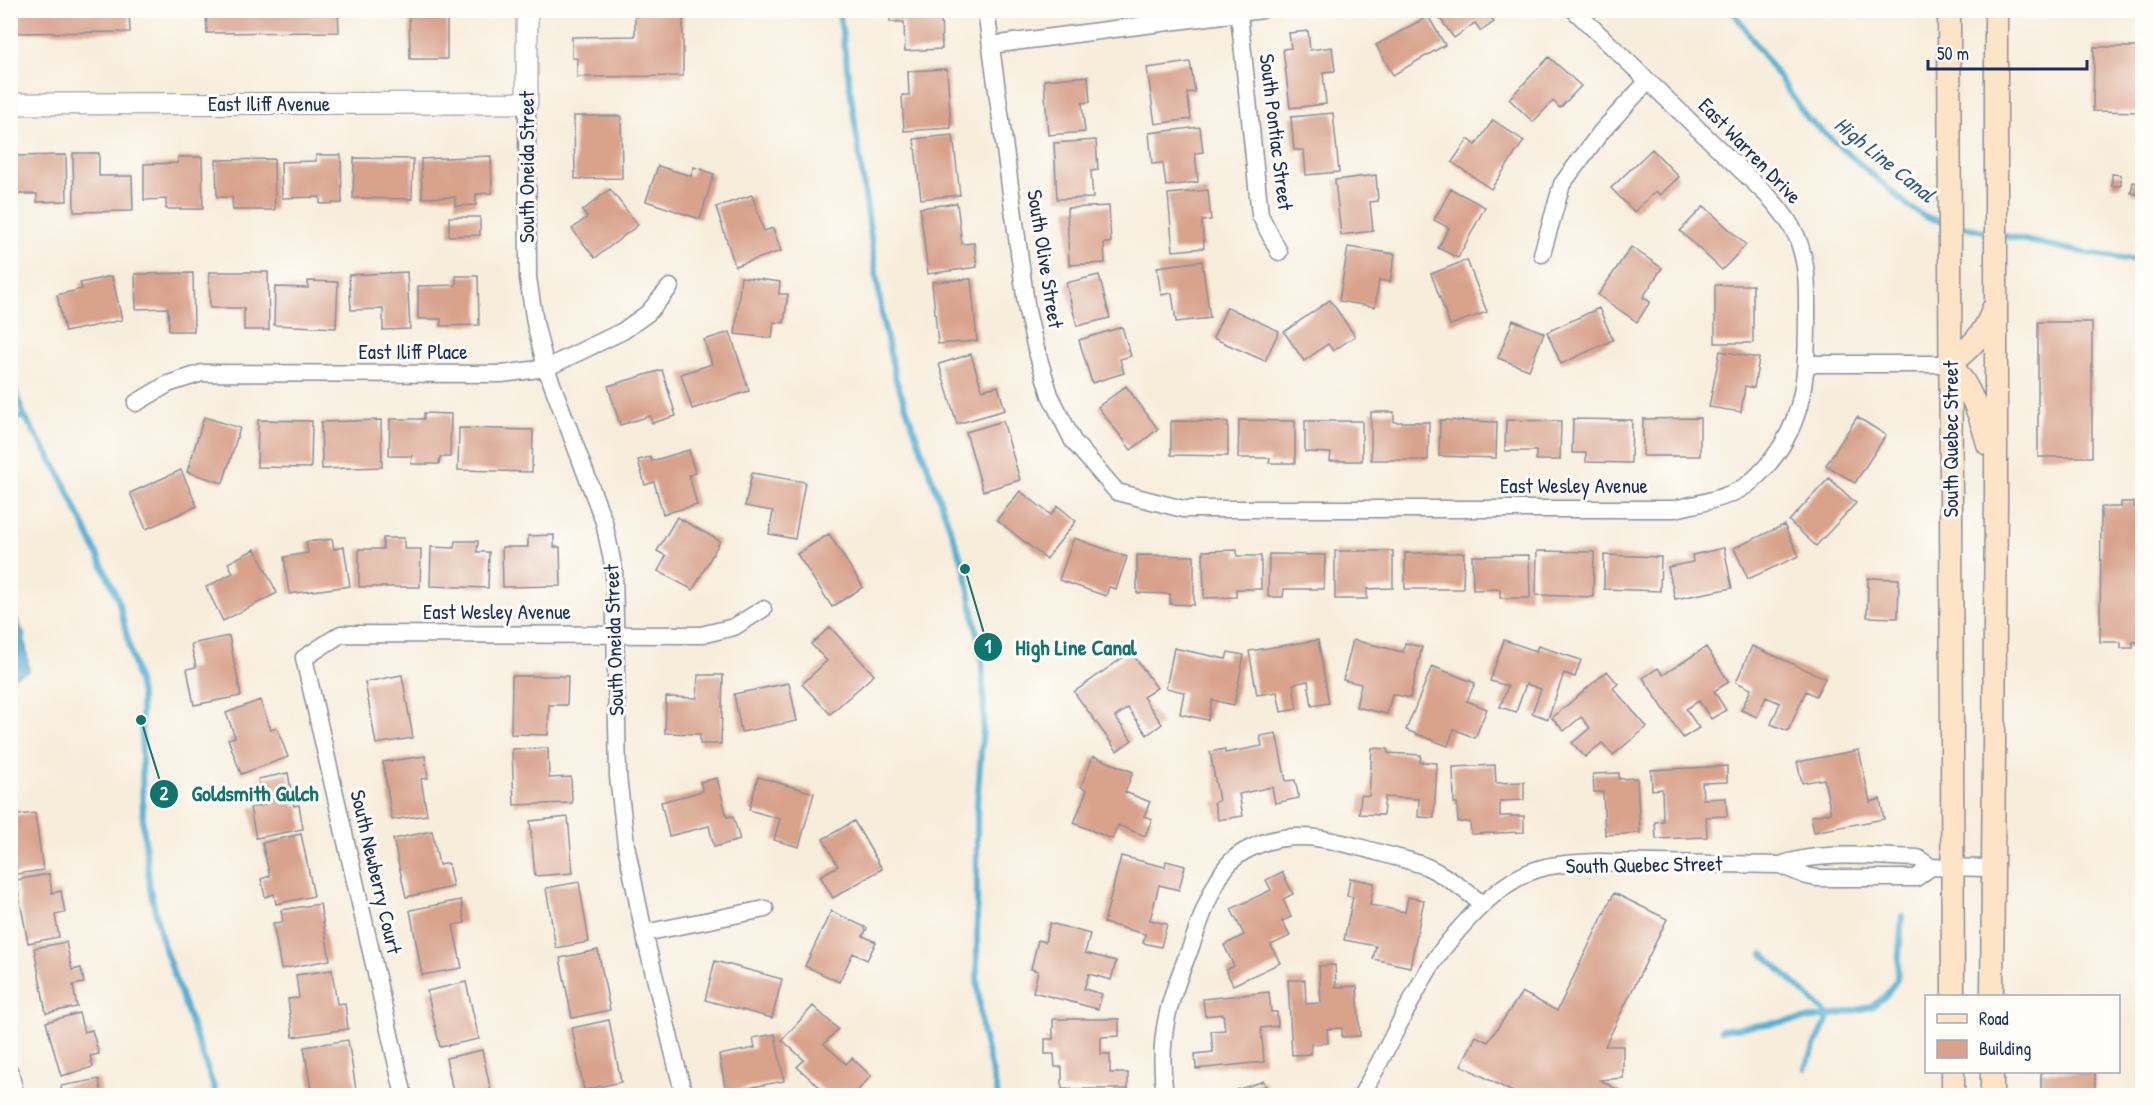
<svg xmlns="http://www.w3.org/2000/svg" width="2153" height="1106" font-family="'Patrick Hand',sans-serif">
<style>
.water{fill:#54b0d2;stroke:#387098;stroke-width:1.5}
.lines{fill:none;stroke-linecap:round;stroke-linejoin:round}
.stream{stroke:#54b0d2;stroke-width:6}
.building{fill:#d8a28b}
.minor-casing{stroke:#898e9c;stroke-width:19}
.tertiary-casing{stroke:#898e9c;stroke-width:23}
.secondary-casing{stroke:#898e9c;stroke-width:25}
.minor{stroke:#fff;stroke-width:16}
.tertiary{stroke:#fff;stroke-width:21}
.secondary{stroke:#fee4c6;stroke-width:22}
.labels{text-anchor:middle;stroke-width:6;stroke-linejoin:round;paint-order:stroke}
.street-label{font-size:21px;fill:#1b2f5e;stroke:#fdfcf7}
.water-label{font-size:22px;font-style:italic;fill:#2f5c87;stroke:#fdfcf7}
.leader{fill:none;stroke:#0f766e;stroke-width:2}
.callout-dot{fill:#0f766e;stroke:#fdfcf7;stroke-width:2}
.mark-label{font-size:18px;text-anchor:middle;font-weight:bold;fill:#fff}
.callout-label{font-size:22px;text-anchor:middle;font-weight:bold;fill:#0f766e;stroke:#fdfcf7;stroke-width:6;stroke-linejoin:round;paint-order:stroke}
</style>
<rect width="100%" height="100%" fill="#fdfcf7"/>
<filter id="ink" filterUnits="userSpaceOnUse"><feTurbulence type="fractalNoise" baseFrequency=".0167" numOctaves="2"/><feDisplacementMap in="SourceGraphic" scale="12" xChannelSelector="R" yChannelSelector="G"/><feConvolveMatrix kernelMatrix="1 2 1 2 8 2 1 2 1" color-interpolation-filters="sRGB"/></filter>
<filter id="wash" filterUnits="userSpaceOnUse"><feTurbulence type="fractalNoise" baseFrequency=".008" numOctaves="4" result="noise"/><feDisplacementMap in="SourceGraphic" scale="24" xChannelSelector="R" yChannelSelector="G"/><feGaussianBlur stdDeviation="1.35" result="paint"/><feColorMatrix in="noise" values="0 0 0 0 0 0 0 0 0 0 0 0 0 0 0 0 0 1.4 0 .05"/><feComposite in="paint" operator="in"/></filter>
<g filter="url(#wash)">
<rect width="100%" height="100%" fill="#f7eddb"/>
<path class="water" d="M10,603L24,634L29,671L11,678Z"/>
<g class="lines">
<path class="stream" d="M839,10L883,322L896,380L965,569L982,661L984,713L977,805V977L982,1030L998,1096
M1732,10L1808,119L1910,207L1925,217L1944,222
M1954,224L1991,233
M2001,235L2086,253L2142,261
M10,377L24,416L59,472L118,599L141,694L143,824L150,889L163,944L217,1096
M10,421L24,416
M1763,954L1829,1016
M1721,1030L1829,1016L1871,1007L1886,996L1897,979L1902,916
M1805,1068L1829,1016"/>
</g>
<g id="blocks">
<path class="building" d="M10,10H129L130,32L10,33Z
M206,10H338L339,32L207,33Z
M409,10H447V59H410Z
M635,10H683V76L577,77V58H572V37L635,36Z
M890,10H941L942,49L905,51L904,22H890Z
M1434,10H1486L1494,22L1481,31L1475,23L1454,38Z
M1428,16L1445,45L1393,75L1376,45Z
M1308,31L1310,50L1332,47L1335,71L1323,72L1326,104L1290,108L1283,49L1291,48L1289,33Z
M2094,47H2142V112L2093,111Z
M1549,57L1581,86L1560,108L1553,101L1533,122L1509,99Z
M1190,62L1195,92L1187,93L1191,119L1155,124L1147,68Z
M947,69L951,128L904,131L902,95H909L908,71Z
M1088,76L1090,102L1082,103L1085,132L1048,135L1044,80Z
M1333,113L1339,172L1306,175L1304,150H1294L1291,117Z
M574,116H621L622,178L575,179Z
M1493,120L1524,141L1491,189L1452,162L1468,139L1476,145Z
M1200,127L1203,152L1195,153L1198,182L1166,186L1163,163L1152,164L1149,133Z
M953,135L960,195L921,199L914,139Z
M1096,140L1098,170L1091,171L1093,198L1057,199L1054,143Z
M1652,149L1679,177L1660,195L1656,191L1634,212L1611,188Z
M73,153H99V176H132L133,211L74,212Z
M66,155L67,201L37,202V194H15L14,156Z
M316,155H341L342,203L320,204V197L282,198L281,162L316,161Z
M491,156L492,193L476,194V205L455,206V197L422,198L421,159Z
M178,157H202L203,209H166V199L144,200V164L178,163Z
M354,158L413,159L412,199L353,198Z
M274,159L275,210H233L232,197H217L216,160Z
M658,166L691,176L694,167L714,174L700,219L646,201Z
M2112,174L2121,175V186H2112Z
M1376,175L1378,201L1370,202L1373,231L1341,235L1335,180Z
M2133,182L2142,184V195L2131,193Z
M610,189L638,225L595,258L572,229L587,217L582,211Z
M1451,189L1485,207L1458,258L1438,248L1449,228L1434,220Z
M1208,190L1211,220L1202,221L1204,248L1173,251L1168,194Z
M752,195L764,231L773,228L781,251L735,266L716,207Z
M957,203L962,244L974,243L977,267L928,274L920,208Z
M1109,206L1111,243H1104L1105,263L1069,265L1067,208Z
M1704,206L1746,245L1722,270L1680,231Z
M449,217H480V235L449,236Z
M1348,247L1395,254L1390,282L1379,280L1375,307L1339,301Z
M1631,247L1662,268L1643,297L1650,302L1637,322L1598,295Z
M1467,260L1487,312L1450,325L1431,274Z
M1202,261L1210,318L1176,322L1172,293L1161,295L1157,267Z
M209,272H268L269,330H244V308H210Z
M407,272L410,329L383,330V309L351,310L349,275Z
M193,273L194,331H169L168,308L136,309L135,274Z
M1099,275L1110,318L1077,326L1066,283Z
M112,276L122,320L65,332L57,295L82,289L80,283Z
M456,276H478L479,325L441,326V319H418V286L456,285Z
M741,277L780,282L779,294H788L784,323L774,322L772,338L735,334Z
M971,279L977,341L938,344L932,282Z
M308,281L338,282L336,328L274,325L275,287L308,288Z
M1715,285H1753V343H1715Z
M1330,300L1355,336L1333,351L1328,344L1304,361L1284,332Z
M1227,307L1279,331L1265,361L1213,338Z
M1599,308L1613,340L1561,364L1547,332Z
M1513,320L1544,333L1529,370L1498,358Z
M2038,322H2092V457H2038Z
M1122,327L1131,356L1120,359L1124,373L1092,383L1079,340Z
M730,332L749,391L692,409L681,374L712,364L704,340Z
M1720,351L1759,358L1754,388L1745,386L1741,412L1709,407Z
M971,354L982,390L998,386L1005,410L957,424L939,364Z
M662,370L676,416L652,423L650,416L620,425L608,386Z
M1126,386L1158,429L1131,450L1098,407Z
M1371,412H1394V422H1429L1428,460H1371Z
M424,413L451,414L450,457H440L439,464H411L412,456H389L390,419H424Z
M204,417L240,428L223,483L187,472Z
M1857,417L1886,435L1855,483L1826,465Z
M1700,418V456H1643V419Z
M1573,419L1632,420L1631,463L1586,462V453H1572Z
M258,420L312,421L311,468L257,467Z
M381,420L382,467L322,469L321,422Z
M1239,420L1295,421V463H1269L1270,458H1238Z
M1440,420L1497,422L1496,458L1439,456Z
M1506,420L1561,421L1560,460H1536V451H1505Z
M1003,421L1020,480L983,491L966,432Z
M1171,421L1228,422V456L1171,455Z
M1305,421H1362V461H1330L1331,453L1305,452Z
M459,428L533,430L532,472L458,470Z
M689,450L695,473L689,475L697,505L663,514L654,482L645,485L638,460L650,457L652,461Z
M181,470L197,506L146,529L130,493Z
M752,473L805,482L795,539L769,534L773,511L745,506Z
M1829,478L1856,503L1816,546L1789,521Z
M1020,491L1051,515L1058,506L1076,521L1046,559L997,520Z
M2121,502H2134V507H2142V642H2133V648H2121V642H2100L2101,507H2121Z
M677,517L720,541L693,590L658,571L666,556L657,551Z
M1784,525L1799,556L1748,579L1734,548Z
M829,534L863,587L832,607L797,554Z
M554,535V547H560L561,586L503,587L502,547H528V536Z
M383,538H404V549H421L420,587H359V549H383Z
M1074,538L1127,557L1116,589L1109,587L1106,596L1059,580Z
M332,539L334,549L344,547L350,586L289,594L284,557L308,553L306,542Z
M455,541H478L477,552H489L488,588L430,586L431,547L454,548Z
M1724,548L1732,588L1675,599L1668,567L1693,562L1692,555Z
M255,549L277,593L223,621L206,587L233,573L228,563Z
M1237,550V556H1261V589H1236V597L1204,598L1203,551Z
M1335,551H1393V588L1367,589V599H1335Z
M1537,551L1594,552L1593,597L1536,595Z
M1405,553H1464L1463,589H1405Z
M1269,554L1325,555L1324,589H1284L1283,597H1268Z
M1137,555L1194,556V605L1170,604V594L1137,593Z
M1529,555L1530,598H1500V589L1473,590L1472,556Z
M1604,555L1661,557L1660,591L1604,589Z
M1868,578L1899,579L1898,618L1867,617Z
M830,627L874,675L830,714L802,684L827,661L811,644Z
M229,636L241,696L194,705L187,669L196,667L191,644Z
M1318,640L1329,703L1312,706L1308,681L1293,684L1297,709L1281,712L1277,692L1257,695L1249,651Z
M1353,640L1403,652L1405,643L1422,647L1410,698L1392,694L1387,714L1356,707L1361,684L1343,680Z
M1504,640L1536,651L1538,646L1581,660L1575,677L1564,673L1548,719L1532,713L1541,689L1526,684L1516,712L1500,707L1508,686L1490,681Z
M1752,646L1825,678L1816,696L1806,691L1788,731L1771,724L1780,703L1766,697L1757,717L1741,710L1751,689L1736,682Z
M1706,647L1729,682L1714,691L1726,710L1711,719L1699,701L1686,709L1699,728L1683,738L1643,678L1658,668L1663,675Z
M1174,648L1226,659L1228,652L1244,655L1234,705L1212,700L1208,720L1180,714L1184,692L1166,688Z
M1131,652L1157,688L1143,697L1162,724L1147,735L1128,708L1115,717L1132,740L1117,751L1074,692Z
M1432,666L1475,683L1467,701L1487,709L1475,738L1454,729L1448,746L1406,730Z
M1607,671L1618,684L1613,688L1647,727L1613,755L1602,743L1585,757L1572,743L1590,728L1581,717L1564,731L1552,718Z
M402,675L413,738L376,744L365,682Z
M698,675H723L721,744H700V734L665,733L666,697L697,698Z
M512,676H568L567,705H549L548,735L511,734Z
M789,683L797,721L741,732L734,694Z
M260,700L271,730L277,728L288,757L241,774L228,739L235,737L226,713Z
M1276,733L1286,781L1295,780L1299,798L1275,803L1272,787L1239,794L1243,816L1218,820L1214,802L1219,801L1210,752L1225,749V753L1262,746L1260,736Z
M548,748L549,778L571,777L572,803L514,805L512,749Z
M1372,748L1388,749V753L1421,755L1420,762L1437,763L1434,818L1418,817L1419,799L1385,797L1383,815L1359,814L1361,795L1369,796Z
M1859,750L1870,802L1880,799L1884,819L1814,832L1811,816L1831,813L1824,779L1802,783L1797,762Z
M425,756L428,778L421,779L427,815L392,820L383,762Z
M1093,756L1133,772L1125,792L1150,802L1144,816L1152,819L1145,836L1118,825L1112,839L1074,823L1087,790L1081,787Z
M1495,765L1496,783L1524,782V800L1500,801V816H1524V832L1471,834L1470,822H1458L1457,803H1454L1453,767Z
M1727,766V782L1702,783L1703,799L1726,798L1727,816L1706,817L1707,837L1656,839L1655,822L1663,821L1662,789L1652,790L1651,770Z
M288,773L294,806L299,805L303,829L256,838L250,808L264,805L258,779Z
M1619,773V779L1637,778L1640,833L1605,835L1603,792H1594L1593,774Z
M758,777L814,793L799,847L774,840L780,819L749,810Z
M717,778L727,817L733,816L740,840L714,847L709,826L669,836L661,802L703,791L700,782Z
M35,813L43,870L10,875V816Z
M568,817L573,873L535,876L530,821Z
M854,821L882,869L833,898L820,876L838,866L823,839Z
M432,831L439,865L448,863L453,887L406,897L393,839Z
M301,834L314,896L276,904L274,894L265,897L261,879L270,876L262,843Z
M1121,856L1165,867L1166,861L1185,866L1179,890L1159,885L1150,920L1167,924L1161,947L1143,943L1145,934L1104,923Z
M1282,872L1293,894L1283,899L1291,917L1282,921L1290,936L1271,945L1280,963L1233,985L1226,970L1234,966L1224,945L1244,935L1231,909L1271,890L1266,880Z
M49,874L52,893L61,891L65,913L55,915L59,937L28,943L16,880Z
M1350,878L1374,883L1370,905L1405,912L1408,897L1424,900L1410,967L1373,959L1376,946L1344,940L1353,897L1347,896Z
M579,882L589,942L556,948L546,888Z
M1614,893L1667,919L1605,1046H1623V1078L1600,1080L1629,1096H1520L1461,1065L1476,1036L1488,1042L1522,992L1557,1011Z
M461,900L465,923L453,925L462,968L422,975L410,910Z
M320,904L330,960L281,969L273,923L283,922L281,910Z
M831,911L867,928L863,936L876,942L867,960L853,953L839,982L805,966Z
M1050,923L1090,934L1085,953L1116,961L1111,980L1089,974L1084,989L1102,994L1098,1009L1033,992L1038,971L1031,969L1038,940L1045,942Z
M66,942L72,970L81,968L84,983L73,985L77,1007L46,1013L34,948Z
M598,950L610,1010L572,1018L560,958Z
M715,961L782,979L772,1018L705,1000Z
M1335,965L1336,987L1357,986L1360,1036L1342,1037V1028L1327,1029L1328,1043L1311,1044V1054L1292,1055L1288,980H1305L1306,1004L1321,1003L1319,966Z
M332,970L337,1004L345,1003L348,1029L293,1037L288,999L299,998L296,975Z
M466,982L479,1039L440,1047L427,991Z
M1269,992L1271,1012H1277L1278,1026L1261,1028L1264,1062L1196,1069L1195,1054L1213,1052L1211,1031L1225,1030L1223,1014L1205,1016L1203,999Z
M813,1006L838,1029L824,1044L846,1064L852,1058L871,1076L853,1096H820L824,1091L797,1067L804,1060L782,1040Z
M79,1013L84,1032L92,1030L99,1054L90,1056L93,1067L61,1076L46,1022Z
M1053,1019H1119V1036L1101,1037V1054H1110V1073H1128V1089H1062V1067H1055L1054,1054H1045V1039H1053Z
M609,1020L621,1082L584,1090L572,1028Z
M775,1034L784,1081L726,1092L719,1055L755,1048L753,1038Z
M348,1040L357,1095L312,1096L304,1047Z
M482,1050L492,1096H454L446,1058Z
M2041,1072H2095V1096H2041Z
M99,1079L102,1096H62L61,1086Z
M1264,1081L1269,1096H1221V1095Z"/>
</g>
</g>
<g filter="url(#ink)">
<use href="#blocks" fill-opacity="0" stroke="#898e9c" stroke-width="1.5"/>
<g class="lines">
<g class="minor-casing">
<path id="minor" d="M986,10L1027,311L1036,349L1050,395L1073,441L1117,492L1183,509H1675C1699,503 1733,498 1752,481C1804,434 1807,382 1807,317C1807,294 1808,271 1801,249C1796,229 1783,213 1770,198L1574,10
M1239,14L1260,215L1279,252
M991,45L1262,10
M527,103L528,278L535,323L546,368L604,522L614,570L618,776L626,845L644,933L684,1096
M1542,254L1562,184L1601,132L1648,81
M1807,364H1950
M136,403L168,384L202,373L502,374L546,368L623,331L648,313L670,287
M1780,865C1823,850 1873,857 1918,858L1931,867L1993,868
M644,933L765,909
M10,1072L16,1096
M404,1096L304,658L341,634L701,635L734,627L763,609
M1165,1096C1157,1038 1168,1002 1190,949C1199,925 1211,886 1227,866C1233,858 1244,851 1253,847C1294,827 1335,841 1377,852C1393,857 1410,860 1425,866C1446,875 1465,890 1482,904
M1361,1096C1384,1056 1403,1014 1426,974C1439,951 1456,932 1474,913C1493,894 1515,875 1542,868C1559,863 1578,863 1596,862L1780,865L1807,876L1817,878H1916L1931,867"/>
</g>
<g class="tertiary-casing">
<path id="tertiary" d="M10,104L527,103V10"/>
</g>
<g class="secondary-casing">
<path id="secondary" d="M1949,10L1953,996
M1988,444C1980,415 1971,387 1950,364C1969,349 1986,333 1993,309
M1992,996L1996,500V10
M1953,1072V1096
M1992,1072V1096"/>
</g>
<use href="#minor" class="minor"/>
<use href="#tertiary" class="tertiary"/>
<use href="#secondary" class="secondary"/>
</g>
</g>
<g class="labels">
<g class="street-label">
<text x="269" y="111">East Iliff Avenue</text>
<text transform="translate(1276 132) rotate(83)" y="7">South Pontiac Street</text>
<text transform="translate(1750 151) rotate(46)" y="7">East Warren Drive</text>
<text transform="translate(527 167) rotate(-90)" y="7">South Oneida Street</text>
<text transform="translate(1045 259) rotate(81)" y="7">South Olive Street</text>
<text x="413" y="359">East Iliff Place</text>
<text transform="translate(1951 439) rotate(-90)" y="7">South Quebec Street</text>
<text x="1574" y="493">East Wesley Avenue</text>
<text x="497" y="619">East Wesley Avenue</text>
<text transform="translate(614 640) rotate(-92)" y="7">South Oneida Street</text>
<text transform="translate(1644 865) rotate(-1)" y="7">South Quebec Street</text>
<text transform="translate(376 872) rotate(77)" y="7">South Newberry Court</text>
</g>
<g class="water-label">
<text transform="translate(1885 159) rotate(39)" y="8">High Line Canal</text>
</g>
</g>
<path class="leader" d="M965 569L988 647M141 720L164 794"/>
<g class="callout-dot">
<circle cx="965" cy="569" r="6"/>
<circle cx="141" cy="720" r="6"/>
<circle cx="988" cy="647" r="15"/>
<circle cx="164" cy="794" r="15"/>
</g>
<g class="mark-label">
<text x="988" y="653">1</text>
<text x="164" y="800">2</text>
</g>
<g class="callout-label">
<text x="1076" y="655">High Line Canal</text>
<text x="255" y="801">Goldsmith Gulch</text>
</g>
<rect width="2153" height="1106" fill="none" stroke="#fdfcf7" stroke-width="36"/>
<rect x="1925" y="995" width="195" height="78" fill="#fdfcf7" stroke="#a3aaba" stroke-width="1.5"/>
<rect x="1937" y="1014" width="30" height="9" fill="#fee4c6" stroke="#a3aaba" stroke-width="1.5"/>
<text x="1979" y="1025" font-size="18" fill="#1b2f5e">Road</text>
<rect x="1937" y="1040" width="30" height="18" fill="#d8a28b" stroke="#a3aaba" stroke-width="1.5"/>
<text x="1979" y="1055" font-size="18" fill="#1b2f5e">Building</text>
<path d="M1928 60v9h159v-9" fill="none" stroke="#1b2f5e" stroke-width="3"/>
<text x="1937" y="60" font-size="18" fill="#1b2f5e" stroke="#fdfcf7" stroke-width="4.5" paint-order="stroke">50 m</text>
</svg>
